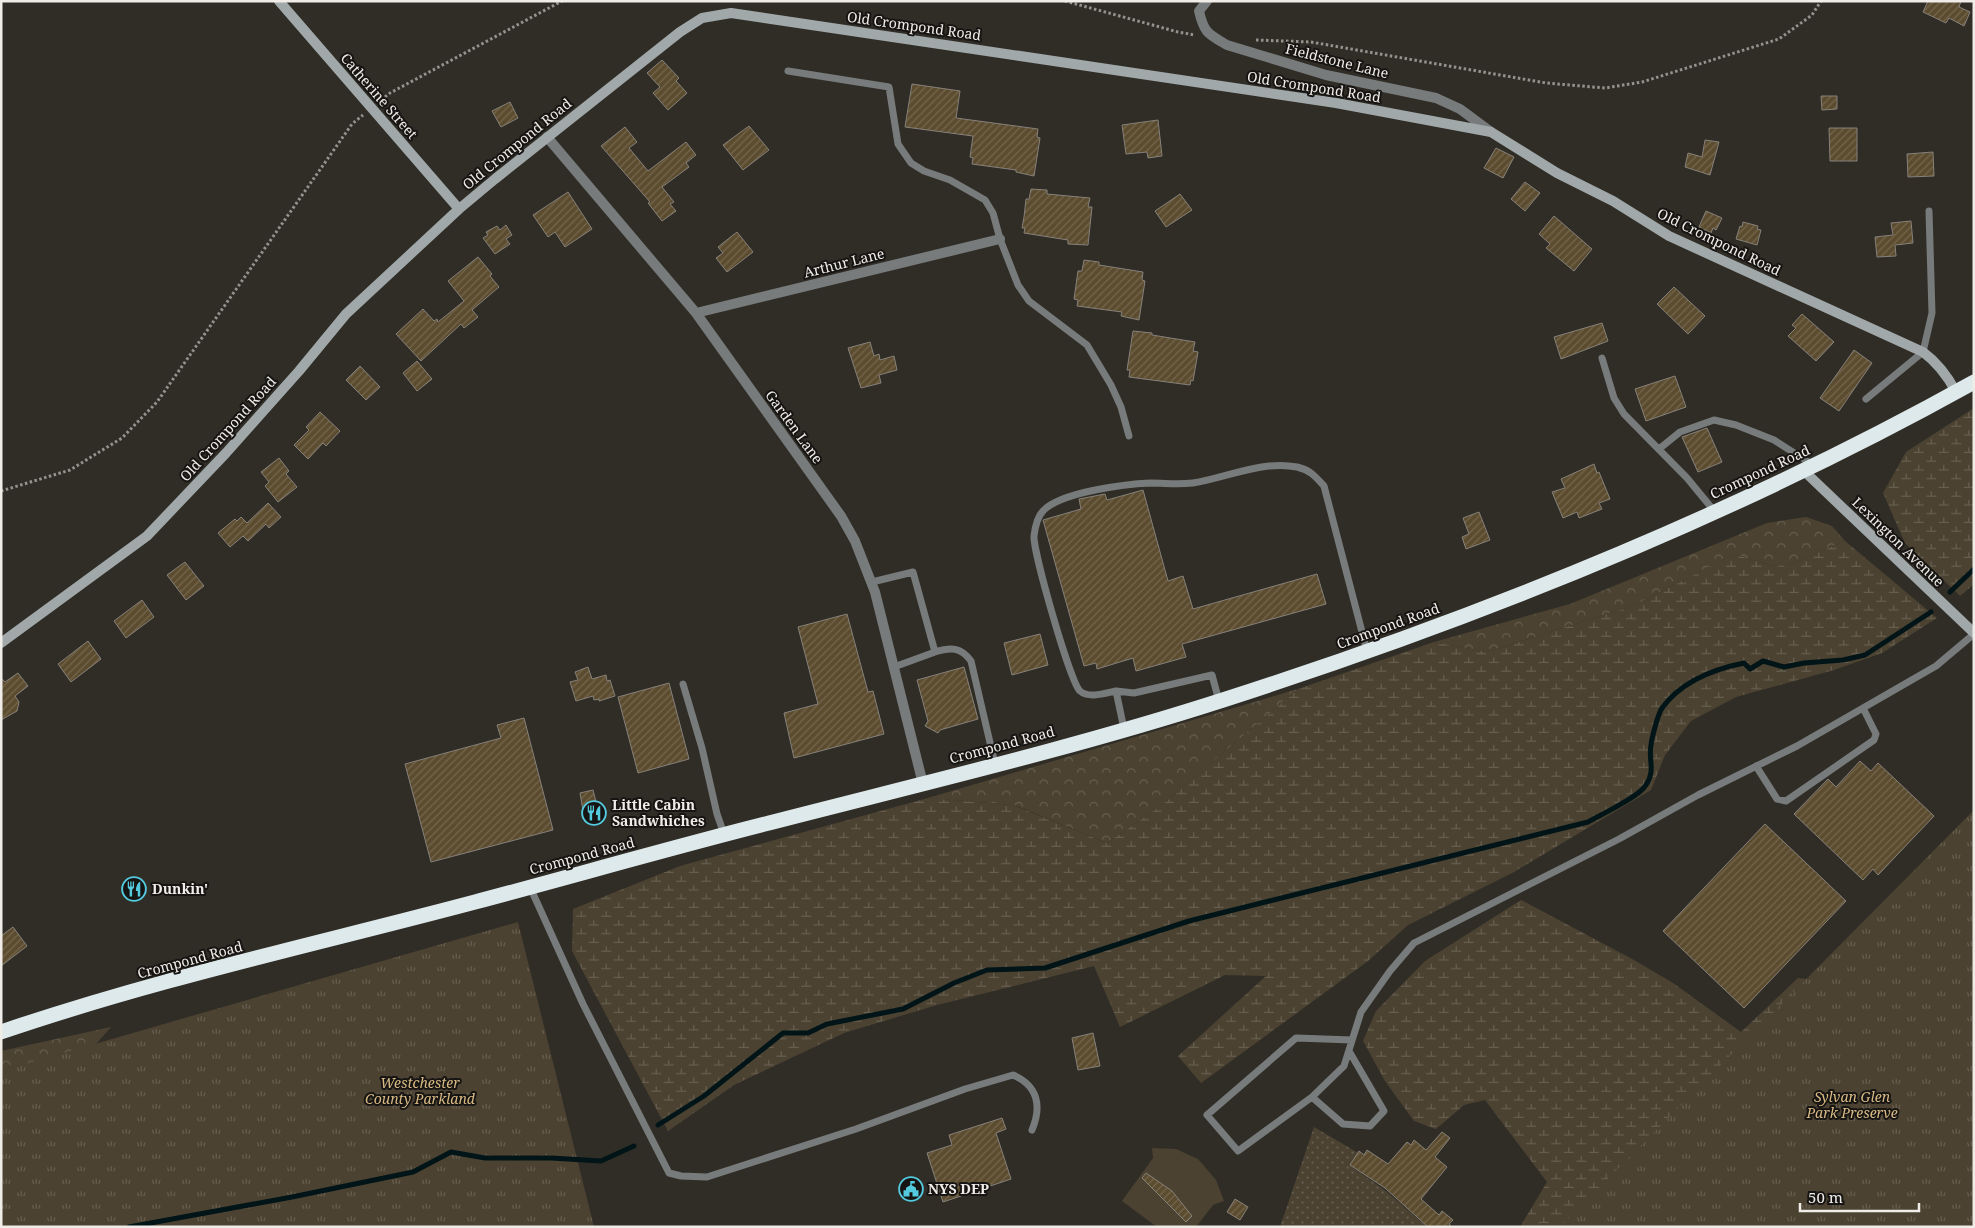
<svg xmlns="http://www.w3.org/2000/svg" width="1975" height="1228" font-family="'Noto Serif',serif">
<style>
.grass{fill:url(#grass-dots)}
.forest{fill:url(#forest-crowns)}
.wetland{fill:url(#wetland-marsh)}
.park{fill:url(#park-tufts)}
.garden{fill:#4c4231}
.lines{fill:none;stroke-linecap:round;stroke-linejoin:round}
.stream{stroke:#011518;stroke-width:5}
.building{fill:url(#building-hatch);stroke:#86817a}
.path{stroke:#95928d;stroke-width:3;stroke-dasharray:2.5 2.5;stroke-linecap:butt}
.lane{stroke:#777b7c;stroke-width:7}
.street{stroke:#777b7c;stroke-width:10}
.secondary{stroke:#a1a8a9;stroke-width:10}
.highway{stroke:#dee9eb;stroke-width:15}
.labels{text-anchor:middle;stroke-width:4;stroke-linejoin:round;paint-order:stroke}
.street-label{font-size:14px;fill:#f0ede9;stroke:#171513}
.poi-label{font-size:14px;font-weight:bold;fill:#f0ede9;stroke:#171513;text-anchor:start}
.park-label{font-size:14px;font-style:italic;fill:#d9ba84;stroke:#171513}
</style>
<defs>
<pattern id="grass-dots" width="8" height="8" patternUnits="userSpaceOnUse" patternTransform="scale(1.25)"><rect width="8" height="8" fill="#4c4231"/><path d="M2 2h.1M6 6h.1" fill="none" stroke="#665e4f" stroke-width="1.8" stroke-linecap="round"/></pattern>
<pattern id="forest-crowns" width="20" height="18" patternUnits="userSpaceOnUse" patternTransform="scale(1.25)"><rect width="20" height="18" fill="#4c4231"/><path d="M2 6a3 3 0 1 1 6 0M12 15a3 3 0 1 1 6 0" fill="none" stroke="#665e4f"/></pattern>
<pattern id="wetland-marsh" width="20" height="14" patternUnits="userSpaceOnUse" patternTransform="scale(1.25)"><rect width="20" height="14" fill="#4c4231"/><path d="M1 5h8M5 5V1M11 12h8M15 12V8" fill="none" stroke="#665e4f"/></pattern>
<pattern id="park-tufts" width="24" height="20" patternUnits="userSpaceOnUse" patternTransform="scale(1.25)"><rect width="24" height="20" fill="#4c4231"/><path d="M3 7l-1-3M5 7V3M7 7l1-3M15 17l-1-3M17 17v-4M19 17l1-3" fill="none" stroke="#665e4f"/></pattern>
<pattern id="building-hatch" width="6" height="6" patternUnits="userSpaceOnUse" patternTransform="scale(1.25)"><rect width="6" height="6" fill="#5c4c2f"/><path d="M-1 1l2-2M0 6l6-6M5 7l2-2" fill="none" stroke="#74664d"/></pattern>
</defs>
<rect width="100%" height="100%" fill="#302d27"/>
<path class="grass" d="M1314,1127L1360,1154L1352,1167L1386,1191L1427,1227H1280Z"/>
<path class="forest" d="M1806,517L1832,526L1845,541L1782,568L1734,554L1633,606L1487,652L1434,642L1570,604L1767,523Z
M1298,689L1162,805L1107,843L1014,805L928,798Z
M111,1027L7,1145L1,1148V1051Z"/>
<path class="wetland" d="M1974,408V584L1960,596L1905,543L1883,493L1906,452Z
M1845,541L1937,618L1882,653L1834,670L1736,697L1691,721L1665,755L1651,790L1514,872L1408,925L1368,961L1201,1083L1178,1056L1266,976L1225,975L1120,1027L1094,966L937,1005L844,1033L734,1085L668,1131L572,951L573,909L680,866L928,798L1013,805L1107,843L1162,805L1298,689L1434,642L1487,652L1633,606L1734,554L1782,568Z
M1521,900L1634,960L1673,983L1741,1032L1798,978L1908,991L1974,1227H1520L1547,1182L1485,1100L1464,1105L1436,1129L1414,1121L1385,1081L1363,1041L1376,1011L1425,961Z"/>
<path class="park" d="M1974,810V1227H1560Z
M518,922L594,1227H1V1071Z"/>
<path class="garden" d="M1152,1148L1176,1149L1198,1159L1216,1180L1224,1201L1213,1205L1196,1227H1157L1122,1201L1153,1158Z"/>
<g class="lines">
<path class="stream" d="M1950,592L1974,569
M658,1125L704,1096L783,1033H808L827,1024L903,1009L954,983L987,970L1045,968L1189,921L1588,822C1602,814 1639,797 1646,785C1656,770 1648,760 1651,745C1652,737 1658,714 1662,708C1681,682 1714,669 1744,663L1750,669L1763,661L1784,667L1804,663L1843,660L1865,655L1931,612
M129,1227L292,1197L413,1172L451,1152L485,1158H551L601,1161L634,1146"/>
</g>
<path class="building" d="M1928,1H1961L1959,7L1970,12L1964,26L1949,18L1946,23L1923,12Z
M662,60L679,78L676,81L687,93L668,110L653,93L660,87L647,73Z
M912,84L960,91L956,118L1038,129L1037,137L1040,138L1034,176L1016,172V170L972,164L973,158L970,157L973,136L905,127Z
M1821,96H1837V109L1822,110Z
M510,102L518,118L501,127L492,111Z
M1158,120L1162,156L1148,158L1147,152L1126,154L1122,125Z
M749,126L769,150L743,170L723,145Z
M625,127L637,142L629,148L648,171L686,142L696,155L686,163L689,167L662,187L674,202L670,204L676,211L662,221L648,203L650,202L601,146Z
M1829,128H1857V161H1830Z
M1705,140L1719,142L1710,175L1685,167L1688,153L1702,157Z
M1496,148L1514,157L1503,178L1484,168Z
M1933,152L1934,176L1908,177L1907,154Z
M1525,182L1540,193L1525,211L1511,199Z
M1031,189L1047,190V194L1090,198L1088,207H1092L1088,245L1068,244V240L1024,233L1025,228H1022L1024,217L1026,199H1029Z
M568,192L592,229L565,247L555,232L548,237L533,215Z
M1180,194L1192,210L1166,227L1155,211Z
M1706,211L1722,218L1716,230L1713,228L1711,233L1699,227Z
M1554,216L1592,249L1574,271L1546,248L1550,244L1539,234Z
M1911,221L1913,243L1895,245L1896,256L1877,257L1875,237L1893,235L1891,223Z
M1743,222L1758,226L1757,229L1761,230L1757,245L1736,239L1740,226L1742,227Z
M506,225L512,235L506,239L510,244L495,254L483,238L488,235L486,232L497,226L500,230Z
M737,232L753,252L727,272L716,258L723,253L718,247Z
M478,257L492,274L490,276L499,287L472,310L478,317L464,328L461,324L421,361L396,334L423,309L434,321L437,319L438,322L464,301L448,281Z
M1084,260L1099,262V265L1143,272L1142,280L1145,281L1139,320L1121,316L1122,312L1077,306L1078,300L1074,299L1078,271H1082Z
M1674,287L1705,316L1688,334L1657,304Z
M1802,314L1834,342L1816,361L1788,336L1796,328L1792,325Z
M1602,323L1608,341L1561,359L1554,337Z
M1133,331L1152,333V335L1195,342L1193,351L1198,352L1193,381L1191,380L1190,385L1129,377L1130,370H1127Z
M870,342L874,356L879,354L880,360L894,356L897,370L879,375L881,383L861,388L848,348Z
M1854,350L1872,363L1839,411L1820,398Z
M417,361L432,379L417,391L403,373Z
M360,366L380,387L366,400L346,380Z
M1675,376L1686,407L1646,421L1635,389Z
M320,412L340,431L326,446L323,443L308,459L294,445L309,430L306,427Z
M1707,428L1722,462L1698,472L1682,437Z
M279,458L289,471L286,474L297,487L278,502L265,486L269,482L261,472Z
M1594,464L1597,473L1599,472L1610,499L1599,503L1602,509L1579,518L1577,512L1563,518L1552,492L1565,488L1561,479Z
M1143,490L1168,581L1183,576L1193,609L1317,574L1326,604L1182,644L1186,657L1136,671L1133,658L1097,669L1096,663L1084,666L1043,520L1081,509L1079,499L1105,494L1107,500Z
M268,503L281,517L269,528L266,524L248,541L243,536L230,547L218,533L235,519L237,521L241,517L247,523Z
M1479,512L1490,540L1466,549L1462,537L1469,534L1463,518Z
M185,562L204,586L186,600L167,575Z
M142,600L154,617L126,638L114,621Z
M847,614L868,692L873,691L884,734L794,758L784,713L818,704L798,627Z
M1040,634L1048,665L1012,675L1004,643Z
M88,641L101,659L71,682L58,664Z
M588,667L592,679L606,675L607,681L610,680L615,696L599,701V699L594,700L593,696L576,701L570,682L578,680L575,672Z
M964,667L978,719L940,730L938,733L925,726L928,721L917,680Z
M18,673L28,686L15,696L19,702L17,711L1,720V678L5,682Z
M669,683L689,759L638,773L618,697Z
M524,718L553,830L431,862L405,764L501,738L497,725Z
M1860,761L1871,771L1878,763L1934,816L1878,875L1873,869L1863,880L1794,814L1828,779L1836,787Z
M593,790L597,806L602,805L605,818L585,822L580,793Z
M1765,824L1846,901L1744,1008L1663,931Z
M13,927L27,946L1,966V936Z
M1093,1033L1100,1066L1078,1070L1072,1038Z
M1002,1118L1006,1129L996,1133L1011,1179L943,1202L927,1153L952,1145L949,1135Z
M1442,1132L1450,1138L1435,1157L1447,1167L1421,1199L1439,1215L1442,1211L1453,1220L1449,1224L1452,1227H1428L1385,1188L1350,1165L1359,1151L1364,1155L1367,1150L1388,1164L1407,1142L1411,1145L1414,1140L1426,1150Z
M1146,1173L1172,1191L1192,1216L1186,1222L1142,1178Z
M1235,1199L1248,1207L1240,1220L1227,1212Z"/>
<g class="lines">
<path class="path" d="M1065,1L1178,32L1195,35
M1256,40L1311,42L1546,83L1605,88L1642,82L1779,39L1812,15L1821,1
M381,100L390,93L562,1
M1,491L70,470L122,438L157,402L352,124L363,115"/>
<path class="lane" d="M788,71L889,87L898,144L911,163L924,171L950,180L985,200L993,213L1000,239L1018,285L1029,301L1087,345L1111,385L1121,407L1129,436
M1602,358L1614,398L1624,414L1687,478L1715,512
M1866,399L1923,352L1932,313L1929,211
M1659,449L1680,432L1714,420L1736,425L1774,440L1813,465
M872,582L913,572L935,652L894,667
M935,652C951,647 961,647 971,661L995,764
M683,684L702,748L717,814L724,834
M1116,691L1134,693L1212,675L1219,701
M1124,729L1116,691C1106,693 1089,699 1080,691C1070,682 1033,551 1034,536C1035,528 1037,517 1043,511C1060,492 1126,484 1151,483C1165,483 1178,485 1193,483C1226,478 1262,460 1297,467C1310,470 1315,476 1324,486L1367,651
M1756,766L1777,799L1786,801L1874,740L1876,734L1863,708
M530,887L583,1004L669,1173L681,1176L707,1177L856,1129L965,1089L1013,1075C1038,1086 1042,1106 1032,1130
M1352,1040L1296,1038L1207,1115L1238,1151L1312,1097L1344,1066L1361,1012L1390,971L1414,943L1619,839L1698,795L1797,746L1936,666L1974,634
M1312,1097L1343,1124L1370,1126L1384,1111L1349,1051"/>
<path class="street" d="M1207,1L1199,11C1204,33 1208,34 1227,45L1326,75L1436,98L1460,109L1491,132
M547,137L696,313L841,516L855,541L875,592L923,784
M696,313L1000,239"/>
<path class="secondary" d="M279,1L459,209
M1803,470L1974,633
M1,643L147,536L226,453L299,371L346,314L459,209L495,179L680,32L702,18L731,13L1336,103L1491,132L1557,173L1613,201L1669,236L1923,352C1938,363 1947,375 1956,392"/>
<path class="highway" d="M1,1032C156,979 317,944 475,902C573,876 670,848 769,823C920,784 1074,748 1223,700C1481,617 1737,514 1974,382"/>
</g>
<defs>
<g id="restaurant-ring" transform="scale(1.25)"><circle r="9.5" fill="#171513" stroke="#54cade" stroke-width="1.5"/><path d="M-5-6h1v4h1v-4h1v4h1v-4h1v5L-1.5 .5V6h-2V.5L-5-1ZM5-6V6H3V1.5H1.5Q1.5-4 5-6Z" fill="#54cade"/></g>
<g id="civic-ring" transform="scale(1.25)"><circle r="9.5" fill="#171513" stroke="#54cade" stroke-width="1.5"/><path d="M-.6-6.5H3V-4.5H.6V-3L4-1V1h2V6H-6V1h2V-1L-.6-3ZM-1.2 2.5V6h2.4V2.5Z" fill="#54cade"/></g>
</defs>
<g fill-rule="evenodd">
<use href="#restaurant-ring" x="594" y="813"/>
<use href="#restaurant-ring" x="134" y="889"/>
<use href="#civic-ring" x="911" y="1189"/>
</g>
<g class="labels">
<g class="street-label">
<text transform="translate(914 26) rotate(8)" y="5">Old Crompond Road</text>
<text transform="translate(1337 61) rotate(14)" y="5">Fieldstone Lane</text>
<text transform="translate(1314 87) rotate(9)" y="5">Old Crompond Road</text>
<text transform="translate(379 96) rotate(49)" y="5">Catherine Street</text>
<text transform="translate(517 144) rotate(-39)" y="5">Old Crompond Road</text>
<text transform="translate(1719 242) rotate(26)" y="5">Old Crompond Road</text>
<text transform="translate(844 263) rotate(-14)" y="5">Arthur Lane</text>
<text transform="translate(794 427) rotate(54)" y="5">Garden Lane</text>
<text transform="translate(228 429) rotate(-48)" y="5">Old Crompond Road</text>
<text transform="translate(1760 472) rotate(-25)" y="5">Crompond Road</text>
<text transform="translate(1898 542) rotate(44)" y="5">Lexington Avenue</text>
<text transform="translate(1388 626) rotate(-20)" y="5">Crompond Road</text>
<text transform="translate(1002 745) rotate(-15)" y="5">Crompond Road</text>
<text transform="translate(582 856) rotate(-15)" y="5">Crompond Road</text>
<text transform="translate(190 960) rotate(-15)" y="5">Crompond Road</text>
</g>
<g class="poi-label">
<text x="612" y="810">Little Cabin<tspan x="612" dy="16">Sandwhiches</tspan></text>
<text x="152" y="894">Dunkin'</text>
<text x="928" y="1194">NYS DEP</text>
</g>
<g class="park-label">
<text x="420" y="1088">Westchester<tspan x="420" dy="16">County Parkland</tspan></text>
<text x="1852" y="1102">Sylvan Glen<tspan x="1852" dy="16">Park Preserve</tspan></text>
</g>
</g>
<rect width="1975" height="1228" fill="none" stroke="#f0ede9" stroke-width="5"/>
<path d="M1800 1203v8h119v-8" fill="none" stroke="#f0ede9" stroke-width="2.5"/>
<text x="1808" y="1203" font-size="15" fill="#f0ede9" stroke="#171513" stroke-width="4" paint-order="stroke">50 m</text>
</svg>
